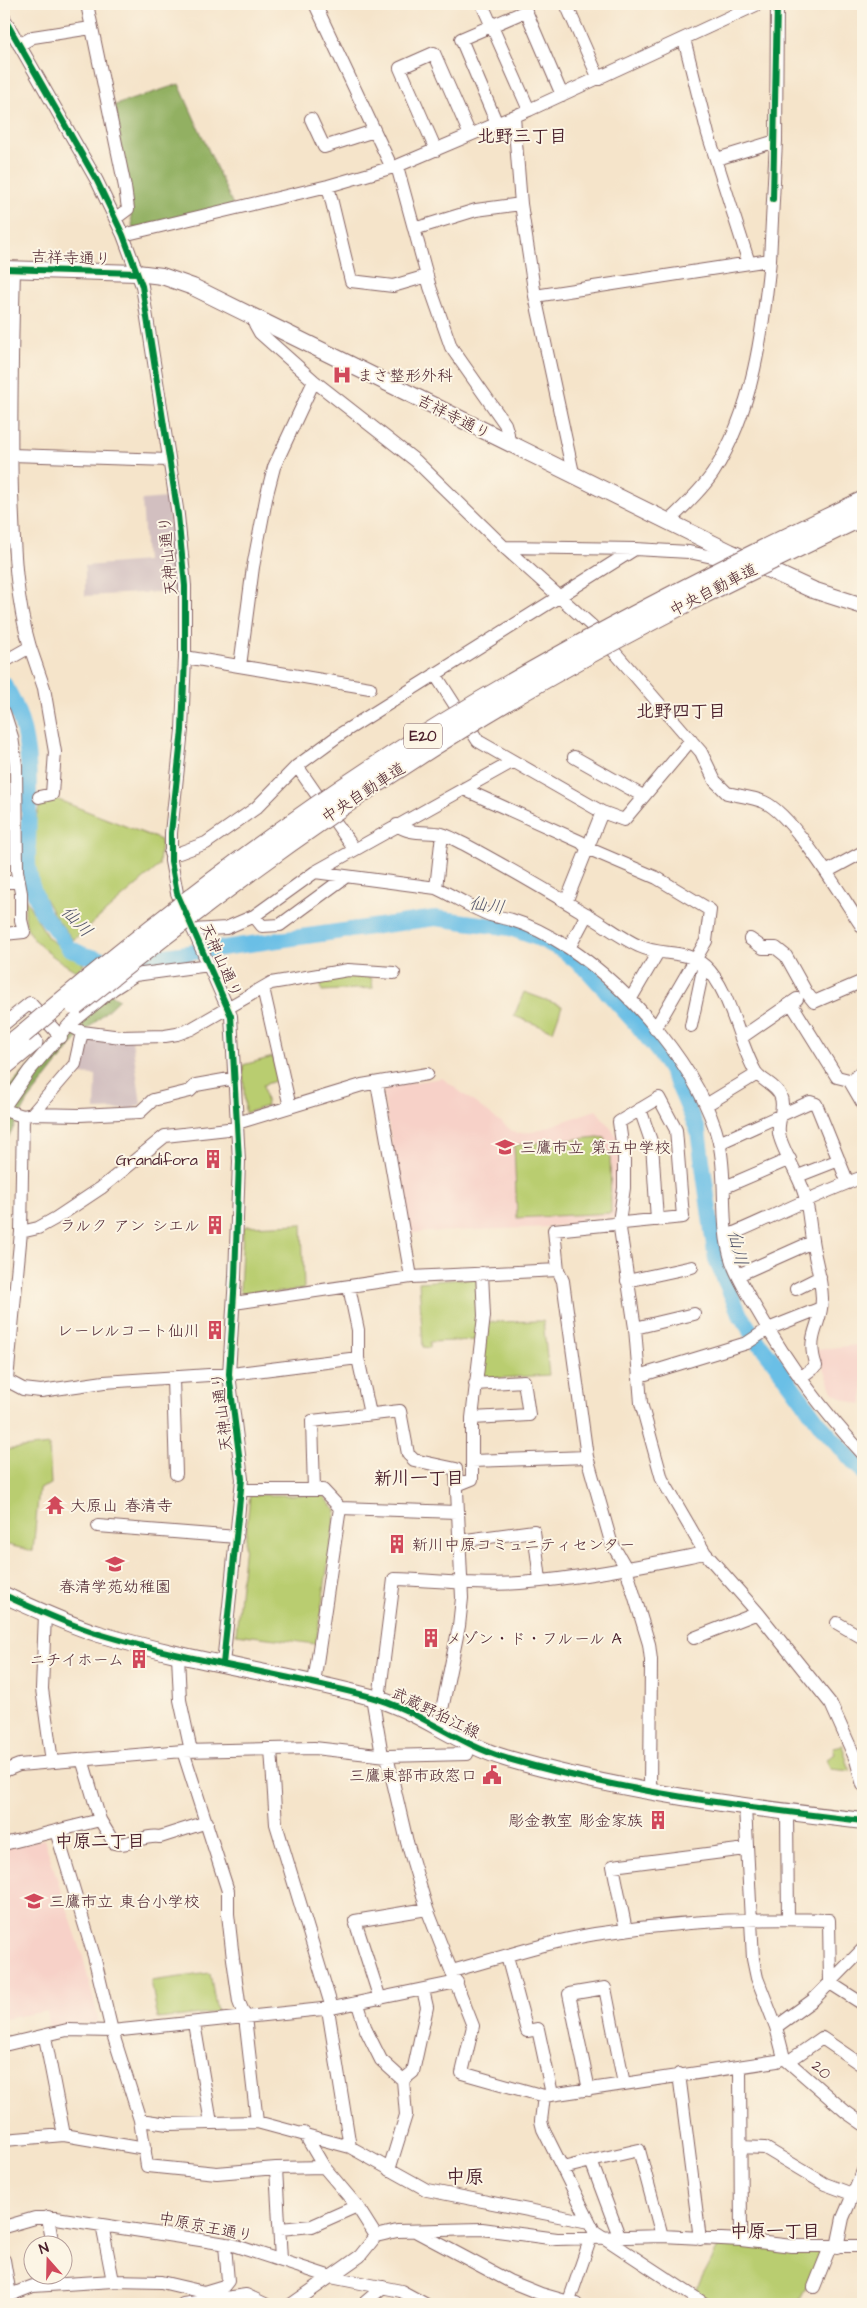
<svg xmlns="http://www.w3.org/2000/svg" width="867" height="2308" font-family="'Architects Daughter','Klee One',sans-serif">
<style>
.built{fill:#f7d1c8}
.industrial{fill:#d2bfc0}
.green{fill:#b9cd70;stroke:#82764e}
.forest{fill:#92b062;stroke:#6e6846}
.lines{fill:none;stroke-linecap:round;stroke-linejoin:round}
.river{stroke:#6abfe6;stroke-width:16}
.minor-casing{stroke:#866463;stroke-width:14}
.major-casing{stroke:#866463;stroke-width:18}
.highway-casing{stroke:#866463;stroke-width:21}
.minor{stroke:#fff;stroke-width:12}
.major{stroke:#fff;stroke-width:16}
.highway{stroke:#fff;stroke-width:19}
.highway-bridge-casing{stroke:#866463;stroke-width:21;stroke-linecap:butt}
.highway-bridge{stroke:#fff;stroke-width:19}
.cycleway-casing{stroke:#fcf5e5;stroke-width:9}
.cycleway{stroke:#00873e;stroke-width:6}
.labels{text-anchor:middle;stroke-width:4;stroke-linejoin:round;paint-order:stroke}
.shield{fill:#fcf5e5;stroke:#7f5f63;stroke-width:1}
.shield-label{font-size:15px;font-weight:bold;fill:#4a1f2b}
.street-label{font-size:16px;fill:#4a1f2b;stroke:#fcf5e5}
.poi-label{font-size:16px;fill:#4a1f2b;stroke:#fcf5e5;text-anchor:start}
.neighbourhood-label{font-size:18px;font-weight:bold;fill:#4a1f2b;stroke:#fcf5e5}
.water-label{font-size:18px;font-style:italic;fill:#55576c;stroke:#fcf5e5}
.quarter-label{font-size:19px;font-weight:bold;fill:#4a1f2b;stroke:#fcf5e5}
</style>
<rect width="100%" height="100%" fill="#fcf5e5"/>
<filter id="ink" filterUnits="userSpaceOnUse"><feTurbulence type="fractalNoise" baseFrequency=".02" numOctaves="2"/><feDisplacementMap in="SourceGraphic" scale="10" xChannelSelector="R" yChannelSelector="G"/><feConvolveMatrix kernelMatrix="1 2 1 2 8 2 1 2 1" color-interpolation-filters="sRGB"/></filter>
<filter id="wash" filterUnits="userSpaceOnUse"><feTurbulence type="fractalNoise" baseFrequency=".0096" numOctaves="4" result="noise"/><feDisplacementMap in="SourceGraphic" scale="20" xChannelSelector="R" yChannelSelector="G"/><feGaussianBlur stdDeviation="1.12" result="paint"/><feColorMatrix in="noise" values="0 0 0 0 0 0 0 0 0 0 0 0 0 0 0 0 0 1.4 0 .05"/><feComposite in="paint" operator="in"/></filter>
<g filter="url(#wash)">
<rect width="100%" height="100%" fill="#f5e4ca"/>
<path class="built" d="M442,1078L515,1133L533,1132L596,1110L617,1136L619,1158L615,1218L580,1217V1223L550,1227L408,1233L404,1200L401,1192L403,1190L402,1183L398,1180L383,1093L388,1086Z
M863,1344V1405L844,1399L833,1392L817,1350Z
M44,1839L82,1953L99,2022L50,2028L47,2011L4,2019V1849Z"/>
<path class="industrial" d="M167,498L178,591L85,596V566L146,561L142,500Z
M91,1037L132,1040L141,1104L132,1109L95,1110L96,1075L75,1074L73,1072L81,1064Z"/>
<path class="green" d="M43,794L161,840L159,866L73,940L54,915L33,877L34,825Z
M25,898L48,938L84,964L76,971C62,963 34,945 28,930C24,922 25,907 25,898Z
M350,976L371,977L373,988L322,991L320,979Z
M524,992L562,1006L553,1031L514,1016Z
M273,1057L278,1080L263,1085L267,1106L245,1113L243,1065Z
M598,1137L605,1138V1152L610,1154L611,1213L517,1218L514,1145Z
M302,1224L304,1289L245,1296L240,1291L243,1229L246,1226Z
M478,1278L479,1340L430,1342V1348L423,1347L419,1282Z
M543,1321L549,1375L482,1379L486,1322Z
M49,1445L51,1484L39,1489L33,1551L4,1544V1450Z
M250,1495H323L336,1510L316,1644L236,1634Z
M842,1745L850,1771L830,1769L827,1759L835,1754L833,1747Z
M210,1973L217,2012L158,2019L151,1981Z
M720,2244L824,2251L798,2304H716L694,2293Z"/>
<path class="forest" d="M179,84L233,205L133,229L112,106Z
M106,990L119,999L75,1041L28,1101L4,1145V1092Z"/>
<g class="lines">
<path class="river" d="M4,684C39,740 27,801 28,864L31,883L41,911L69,948L84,955L116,963L435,918L510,928L540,939L564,951L587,970L638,1026L660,1054L676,1080L698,1131L716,1260L740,1315L759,1343L775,1363L822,1427L863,1472"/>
</g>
</g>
<g filter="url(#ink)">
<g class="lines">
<g class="minor-casing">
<path id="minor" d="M87,4L125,187L128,209L116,218
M315,4L392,168
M482,4L529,110
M566,4L599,79
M4,18L97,181L123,235L142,286L178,515L185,586V657L182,730L171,833V861L177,893L231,1016L239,1161L235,1277L229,1374L242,1479L223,1664
M684,39L708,134L749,263
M19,45L33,37L91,28
M514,117L521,204L535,296L573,473
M311,119L324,147L374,131
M497,124L461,39L526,11L562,95
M436,150L400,68L434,53L470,135
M717,159L776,141
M397,166L430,287L451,347L505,424L508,434V443
M328,186L351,281L393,286L427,276
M414,229L476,210L521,204
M123,235L328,186L397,166L529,110L758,4
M770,260L776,141L777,4
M535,296L770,260C763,331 753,411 713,473C701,491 684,506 669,521
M256,317L255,324L260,333L314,381L416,461L504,547L592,626L701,752L715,781L727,793C739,796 753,797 764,802C794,815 843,899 863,928
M11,455L169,460
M504,547L635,549L689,552L717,558L730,552
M30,647L44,688L55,752L52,794L39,797
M4,656L7,660L30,647C15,597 14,545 12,493C10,418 12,344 14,269
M185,657L370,688
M240,666L253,567L267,494L274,467L314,381
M435,674L478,741L602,812L624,820L691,740
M4,712L12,737L16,765L17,871L21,893V920L24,932L4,934
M574,757L643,796
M297,766L354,849
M465,788L470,792L581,842L587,848L657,878L710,910L706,941L655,1029
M397,825C410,835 427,831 442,834C450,836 457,841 464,844C505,866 546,890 586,914C604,924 621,938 639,946C662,957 684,948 705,966C730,989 738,1041 755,1071C761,1081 775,1084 780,1095C786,1107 777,1121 779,1133C780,1145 797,1173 802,1187C809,1204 809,1222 812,1240C815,1261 821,1275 822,1298C822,1327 805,1334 816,1366L800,1378
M170,853H179L206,843L256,808L297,766L342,733L635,549
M315,872L436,888C454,896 471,908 490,915C497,917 505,918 512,920C532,926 552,937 569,948C630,989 701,1070 719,1142C728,1181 719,1224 732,1262C739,1281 750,1298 760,1315C789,1366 823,1411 863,1454
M826,872L863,852
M4,882H18
M436,888L442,834
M566,902L602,812
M254,916L262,926L280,925L344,878
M193,930L226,928L254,916L315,872L512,762
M750,939L763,948H776L786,956L806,992L814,1002L863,981
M569,948L587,914
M263,988L290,1107
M630,1000L658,952
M791,1003L837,1077L849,1080L863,1104
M4,1024L30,1003L61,1037
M69,1025L82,1032L121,1037L165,1036L177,1034L191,1029L271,983L348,970L394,973
M691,1026L704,965
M742,1037L797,999
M857,1075L863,1072
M377,1083L411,1277
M706,1105L757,1074
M4,1107L29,1071L69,1025L113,989L135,975L209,965
M640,1109L652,1144L657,1220
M4,1110L23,1116L32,1114L80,1115L140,1112L153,1100L190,1091L196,1085L235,1078
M32,1114L75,1064L82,1032
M237,1123L362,1085L427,1074
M719,1143L810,1102L816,1104L848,1183
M798,1176L839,1160
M725,1187L790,1159
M21,1232L38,1228L56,1218L101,1188L165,1136L237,1128
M727,1236C773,1217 816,1194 863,1177
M738,1275L812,1242
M627,1281L692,1267
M349,1287L358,1330V1358L370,1414
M796,1289L820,1277
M234,1303L411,1277L558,1270
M635,1328L694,1314
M639,1376L747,1343L768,1329L821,1308
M4,1379L23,1389L41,1391L104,1382L239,1373L358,1358
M173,1379L176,1474
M7,1380L21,1232L23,1116
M472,1418L529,1415L524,1381L475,1384
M472,1461L587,1457
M457,1485L472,1479V1418L484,1316L482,1273
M241,1490H323L340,1508L457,1512
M314,1490L312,1421L400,1411L408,1454L414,1460L456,1469L462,1598L459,1626L438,1729
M98,1526L237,1537
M459,1541L534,1531L540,1580
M45,1614L42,1689L52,1762
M837,1623L863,1638
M694,1638L758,1613
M178,1655L180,1700L191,1751
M314,1683L340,1508
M372,1697L382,1755
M379,1699L394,1579C437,1580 478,1586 520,1583C582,1578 644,1565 705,1553
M271,1749L276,1824L332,2008
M183,1751L228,1891V1914L233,1959L239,2002L245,2017L257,2122
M387,1756L407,1842L427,1909L473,2026L462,2073L544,2096L777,2061L784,2058
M82,1759L100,1820L114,1843C129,1847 144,1834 160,1837L207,1822
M4,1771L19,1765L183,1751L314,1748L387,1756L467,1754L470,1745
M650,1792L651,1660L649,1644L626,1568L611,1542L587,1457L563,1281L558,1270L554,1230L683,1217L676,1130L659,1098L619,1122L624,1157V1188L619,1222L635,1328L641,1403L662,1479L705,1553L758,1613L831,1704L856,1760L863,1785
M745,1807L753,1959L757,1978L776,2027L784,2058L846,2112L863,2124
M787,1813L788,1919
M56,1831L94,1956L112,2031L140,2120L147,2166L217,2173L276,2168L324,2167L357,2206L376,2236
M4,1844L100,1820
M626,1930L613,1866L746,1849
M507,1956L527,2031L538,2029L552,2094
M452,1971C499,1958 547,1942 595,1934C673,1922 751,1917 829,1920L830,1983L863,2004
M380,1999L355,1921L427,1909
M358,2004L366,2030L381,2060L403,2080L406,2115L389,2170
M328,2009L350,2147
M194,2023L211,2123
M776,2027L813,2000L863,1949
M45,2037L64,2135
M4,2045L67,2030L112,2031L332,2008L457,1982
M789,2061L822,2038L863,2066
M740,2067L741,2240
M679,2074L700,2239
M403,2080L413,2072L427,2007L423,1990
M589,2090L569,1994L605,1988L624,2084
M544,2096L541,2121L543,2129L594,2231L705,2304
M140,2120L168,2124L257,2122L350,2147L427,2190L589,2222
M304,2133L324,2167
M4,2140L64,2135L145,2149
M740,2147L765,2148L825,2184L852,2194
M276,2168L281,2260
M563,2168L591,2161
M48,2217L53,2246
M4,2227L35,2218H56L233,2245L331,2277L401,2291L425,2304
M280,2229L312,2226L357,2206
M417,2232L509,2281L541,2294L576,2304
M619,2236L591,2161L639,2150L662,2236
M837,2247L843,2218L863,2171
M4,2260L10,2295L33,2286L113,2281L102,2225
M113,2281L161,2282L204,2292L224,2286L228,2281L225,2245
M814,2287L830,2247
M569,2301L590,2240
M183,2304L246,2295L265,2304
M292,2304L360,2256L376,2236L397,2231L482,2229L557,2239L662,2236L741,2240L792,2246H863
M363,2304L383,2287"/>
</g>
<g class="major-casing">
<path id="major" d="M4,269L137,273L162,276L193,287L730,552L813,590L863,606
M4,1595C35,1609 67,1624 99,1634C188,1661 281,1673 371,1697C418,1710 458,1744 505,1758C622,1792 743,1807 863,1821"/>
</g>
<g class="highway-casing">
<path id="highway" d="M4,1049L23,1034
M4,1066L33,1042"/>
</g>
<use href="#minor" class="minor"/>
<use href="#major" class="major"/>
<use href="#highway" class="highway"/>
<g class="highway-bridge-casing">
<path id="highway-bridge" d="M75,1006C217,891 364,784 522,692C633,627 748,571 863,516
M23,1034C134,940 248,850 370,770C527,667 694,582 863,501"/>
</g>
<use href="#highway-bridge" class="highway-bridge"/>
<g class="cycleway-casing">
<path id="cycleway" d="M4,18L97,181L123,235L142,286L178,515L185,586V657L182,730L171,833V861L177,893L231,1016L239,1161L235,1277L229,1374L242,1479L223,1664
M773,199L777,4
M4,269L137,273
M4,1595C35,1609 67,1624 99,1634C188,1661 281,1673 371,1697C418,1710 458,1744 505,1758C622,1792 743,1807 863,1821"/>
</g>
<use href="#cycleway" class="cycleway"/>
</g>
</g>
<defs>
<g id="hospital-bare" transform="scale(1.5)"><path d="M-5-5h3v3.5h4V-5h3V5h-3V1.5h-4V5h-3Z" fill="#d1495b" stroke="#fcf5e5" stroke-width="2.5" paint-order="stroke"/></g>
<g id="school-bare" transform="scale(1.5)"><path d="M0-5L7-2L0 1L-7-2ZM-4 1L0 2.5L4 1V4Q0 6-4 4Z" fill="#d1495b" stroke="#fcf5e5" stroke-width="2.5" paint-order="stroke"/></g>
<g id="building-bare" transform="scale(1.5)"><path d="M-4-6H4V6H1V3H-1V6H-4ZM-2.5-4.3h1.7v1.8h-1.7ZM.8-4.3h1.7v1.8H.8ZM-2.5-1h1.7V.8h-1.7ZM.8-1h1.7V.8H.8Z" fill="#d1495b" stroke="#fcf5e5" stroke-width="2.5" paint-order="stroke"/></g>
<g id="temple-bare" transform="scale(1.5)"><path d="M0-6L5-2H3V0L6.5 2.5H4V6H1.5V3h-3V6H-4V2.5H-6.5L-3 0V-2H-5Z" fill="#d1495b" stroke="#fcf5e5" stroke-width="2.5" paint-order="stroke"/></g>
<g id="civic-bare" transform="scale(1.5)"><path d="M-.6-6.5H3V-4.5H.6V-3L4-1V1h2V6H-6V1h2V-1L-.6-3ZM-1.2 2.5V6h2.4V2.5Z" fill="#d1495b" stroke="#fcf5e5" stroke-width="2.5" paint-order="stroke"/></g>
</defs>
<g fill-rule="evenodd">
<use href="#hospital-bare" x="342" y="375"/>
<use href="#school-bare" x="505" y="1147"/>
<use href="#building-bare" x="213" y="1159"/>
<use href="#building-bare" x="215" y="1225"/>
<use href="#building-bare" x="215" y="1330"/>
<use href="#temple-bare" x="55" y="1505"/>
<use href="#building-bare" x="397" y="1544"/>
<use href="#school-bare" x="115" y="1564"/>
<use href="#building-bare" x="431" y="1638"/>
<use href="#building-bare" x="139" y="1659"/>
<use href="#civic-bare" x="492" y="1775"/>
<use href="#building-bare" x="658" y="1820"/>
<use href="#school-bare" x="34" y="1901"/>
</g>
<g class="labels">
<rect class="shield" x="404" y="723.5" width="38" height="25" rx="4"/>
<g class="shield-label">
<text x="423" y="741">E20</text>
</g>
<g class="street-label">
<text transform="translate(71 257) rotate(2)" y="6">吉祥寺通り</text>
<text transform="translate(454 416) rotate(27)" y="6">吉祥寺通り</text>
<text transform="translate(167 556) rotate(-95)" y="6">天神山通り</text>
<text transform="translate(713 589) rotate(-27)" y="6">中央自動車道</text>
<text transform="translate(363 792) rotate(-33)" y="6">中央自動車道</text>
<text transform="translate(222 960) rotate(66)" y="6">天神山通り</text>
<text transform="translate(221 1412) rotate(-97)" y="6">天神山通り</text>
<text transform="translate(436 1712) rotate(26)" y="6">武蔵野狛江線</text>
<text transform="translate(822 2069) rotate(42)" y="6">20</text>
<text transform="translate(206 2226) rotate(11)" y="6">中原京王通り</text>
</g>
<g class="poi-label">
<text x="357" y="381">まさ整形外科</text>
<text x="520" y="1153">三鷹市立 第五中学校</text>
<text x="198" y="1165" text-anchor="end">Grandifora</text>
<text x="200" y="1231" text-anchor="end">ラルク アン シエル</text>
<text x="200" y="1336" text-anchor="end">レーレルコート仙川</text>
<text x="70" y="1511">大原山 春清寺</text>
<text x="412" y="1550">新川中原コミュニティセンター</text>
<text x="115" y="1592" text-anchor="middle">春清学苑幼稚園</text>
<text x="446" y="1644">メゾン・ド・フルール A</text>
<text x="124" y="1665" text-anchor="end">ニチイホーム</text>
<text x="477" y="1781" text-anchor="end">三鷹東部市政窓口</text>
<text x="643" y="1826" text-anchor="end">彫金教室 彫金家族</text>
<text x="49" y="1907">三鷹市立 東台小学校</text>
</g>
<g class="neighbourhood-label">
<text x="522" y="142">北野三丁目</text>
<text x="681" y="717">北野四丁目</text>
<text x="419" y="1484">新川一丁目</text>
<text x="100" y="1847">中原二丁目</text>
<text x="775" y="2237">中原一丁目</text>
</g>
<g class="water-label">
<text transform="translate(487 905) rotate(8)" y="6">仙川</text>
<text transform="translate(77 921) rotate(46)" y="6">仙川</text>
<text transform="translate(738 1248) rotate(77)" y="6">仙川</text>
</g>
<g class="quarter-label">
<text x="465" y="2183">中原</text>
</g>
</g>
<rect width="867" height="2308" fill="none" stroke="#fcf5e5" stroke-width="20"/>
<g transform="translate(48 2260) rotate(340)"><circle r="24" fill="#fcf5e5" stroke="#b59f9b"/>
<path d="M0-4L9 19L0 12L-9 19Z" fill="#d1495b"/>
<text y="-8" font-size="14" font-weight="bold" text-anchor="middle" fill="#4a1f2b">N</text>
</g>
</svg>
